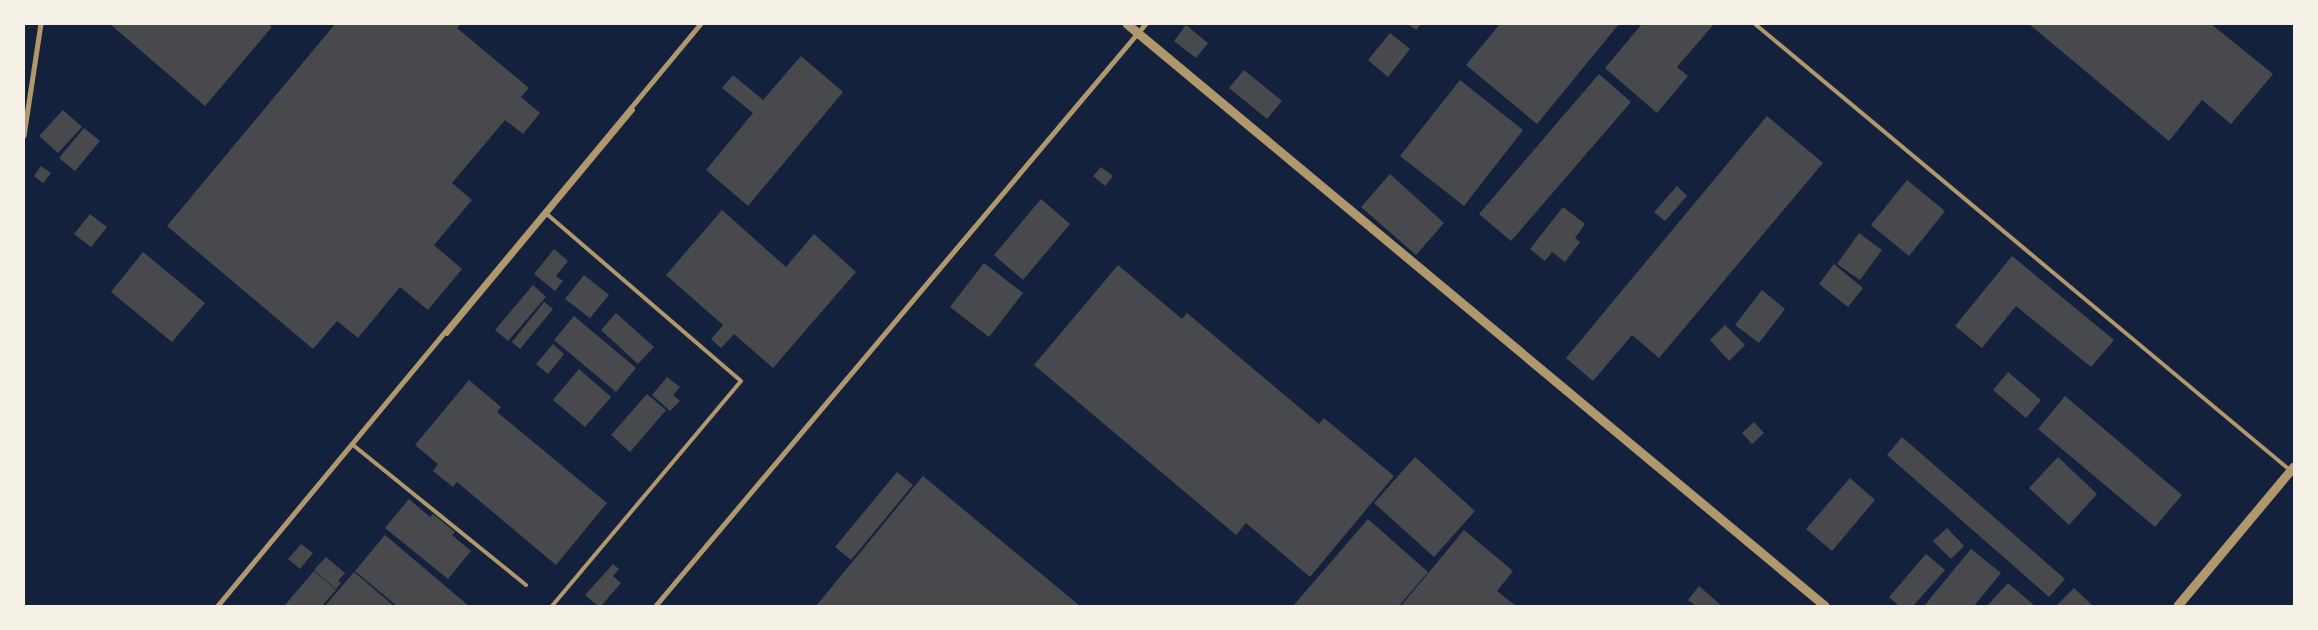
<svg xmlns="http://www.w3.org/2000/svg" width="2318" height="630" font-family="'Space Grotesk',sans-serif">
<style>
.building{fill:#48494c}
.lines{fill:none;stroke-linecap:round;stroke-linejoin:round}
.service{stroke:#b1986c;stroke-width:4}
.minor{stroke:#b1986c;stroke-width:5}
.tertiary{stroke:#b1986c;stroke-width:9}
</style>
<rect width="100%" height="100%" fill="#14213d"/>
<path class="building" d="M110,24H268L272,27L205,106Z
M335,24H461L457,28L529,88L521,97L540,113L523,134L505,120L452,183L472,200L434,245L462,269L428,310L400,287L358,338L337,321L313,349L167,226Z
M1408,24H1421L1416,30Z
M1500,24H1619L1537,124L1466,65Z
M1642,24H1714L1677,67L1688,76L1657,113L1605,68Z
M2029,24H2211L2273,74L2231,124L2202,100L2169,141Z
M1186,25L1208,43L1196,58L1174,41Z
M1390,33L1410,49L1388,77L1368,60Z
M801,56L843,92L748,206L706,170L753,113L722,88L733,75L763,100Z
M1244,70L1282,101L1267,119L1229,88Z
M1599,74L1631,102L1511,241L1479,214Z
M1460,80L1523,130L1464,206L1400,156Z
M63,110L82,127L58,153L39,136Z
M1767,116L1823,163L1659,358L1632,335L1593,381L1566,358Z
M84,128L100,141L75,171L59,158Z
M41,166L51,173L43,183L34,176Z
M1101,167L1113,176L1105,186L1093,176Z
M1390,174L1444,223L1416,255L1361,207Z
M1907,180L1945,211L1909,256L1871,225Z
M1677,186L1687,196L1665,221L1654,212Z
M1041,199L1070,224L1023,280L994,255Z
M1563,207L1585,224L1575,238L1580,242L1565,262L1552,252L1545,261L1530,249Z
M722,210L786,267L814,234L856,272L773,368L734,334L721,348L711,339L723,325L666,275Z
M90,214L107,227L91,247L74,234Z
M1859,233L1882,250L1860,280L1837,264Z
M554,249L568,261L556,276L563,281L555,291L534,274Z
M143,252L205,303L172,342L111,292Z
M2012,256L2114,340L2091,367L2016,306L1982,348L1955,326Z
M984,263L1023,293L989,337L950,307Z
M1834,264L1863,288L1848,307L1819,284Z
M1118,265L1182,319L1187,313L1319,424L1324,418L1394,476L1310,577L1246,523L1236,535L1034,365Z
M584,275L609,295L590,318L565,299Z
M533,285L546,297L508,341L495,330Z
M1762,290L1785,309L1759,343L1735,325Z
M544,302L553,309L520,349L512,342Z
M616,313L654,347L638,364L601,330Z
M574,316L636,368L616,392L554,340Z
M1725,325L1745,345L1729,361L1710,340Z
M553,344L564,354L548,374L536,364Z
M579,369L611,397L585,427L553,400Z
M2008,372L2041,400L2026,418L1993,390Z
M667,377L680,387L673,395L680,401L670,411L652,395Z
M469,380L501,407L497,412L607,503L556,565L457,482L453,487L433,471L438,464L415,445Z
M647,394L666,410L630,452L611,435Z
M2065,396L2182,495L2155,527L2038,429Z
M1754,422L1764,433L1752,444L1742,433Z
M1902,437L2065,579L2049,597L1887,455Z
M1415,457L1475,511L1434,557L1374,503Z
M2058,457L2097,494L2069,525L2029,488Z
M897,472L913,485L851,560L835,547Z
M923,476L1080,606H816Z
M1850,478L1875,500L1832,551L1806,529Z
M409,499L430,517L433,514L455,532L452,535L471,551L448,579L385,528Z
M1368,519L1428,572L1399,606H1293Z
M1947,528L1964,546L1951,559L1933,541Z
M1464,530L1513,571L1497,591L1516,606H1401Z
M385,535L469,606H397L355,571Z
M301,544L313,553L300,569L288,559Z
M1971,549L2001,573L1974,606H1924Z
M1926,554L1945,570L1913,606H1899L1889,597Z
M326,557L345,573L338,581L341,583L336,589L314,570Z
M613,564L619,569L613,576L621,583L601,606H598L585,595Z
M314,571L336,590L322,606H284Z
M354,572L394,606H325Z
M2008,583L2035,606H1987Z
M1699,586L1722,606H1696L1688,600Z
M2074,588L2093,606H2056Z"/>
<g class="lines">
<path class="service" d="M1755,24L2291,471
M548,215L741,381L552,606
M447,334L633,110
M353,445L526,585"/>
<path class="minor" d="M24,136L41,24
M218,606L701,24
M656,606L1146,24"/>
<path class="tertiary" d="M1127,24L1825,606
M2178,606L2294,467"/>
</g>
<rect width="2318" height="630" fill="none" stroke="#f6f1e7" stroke-width="50"/>
</svg>
